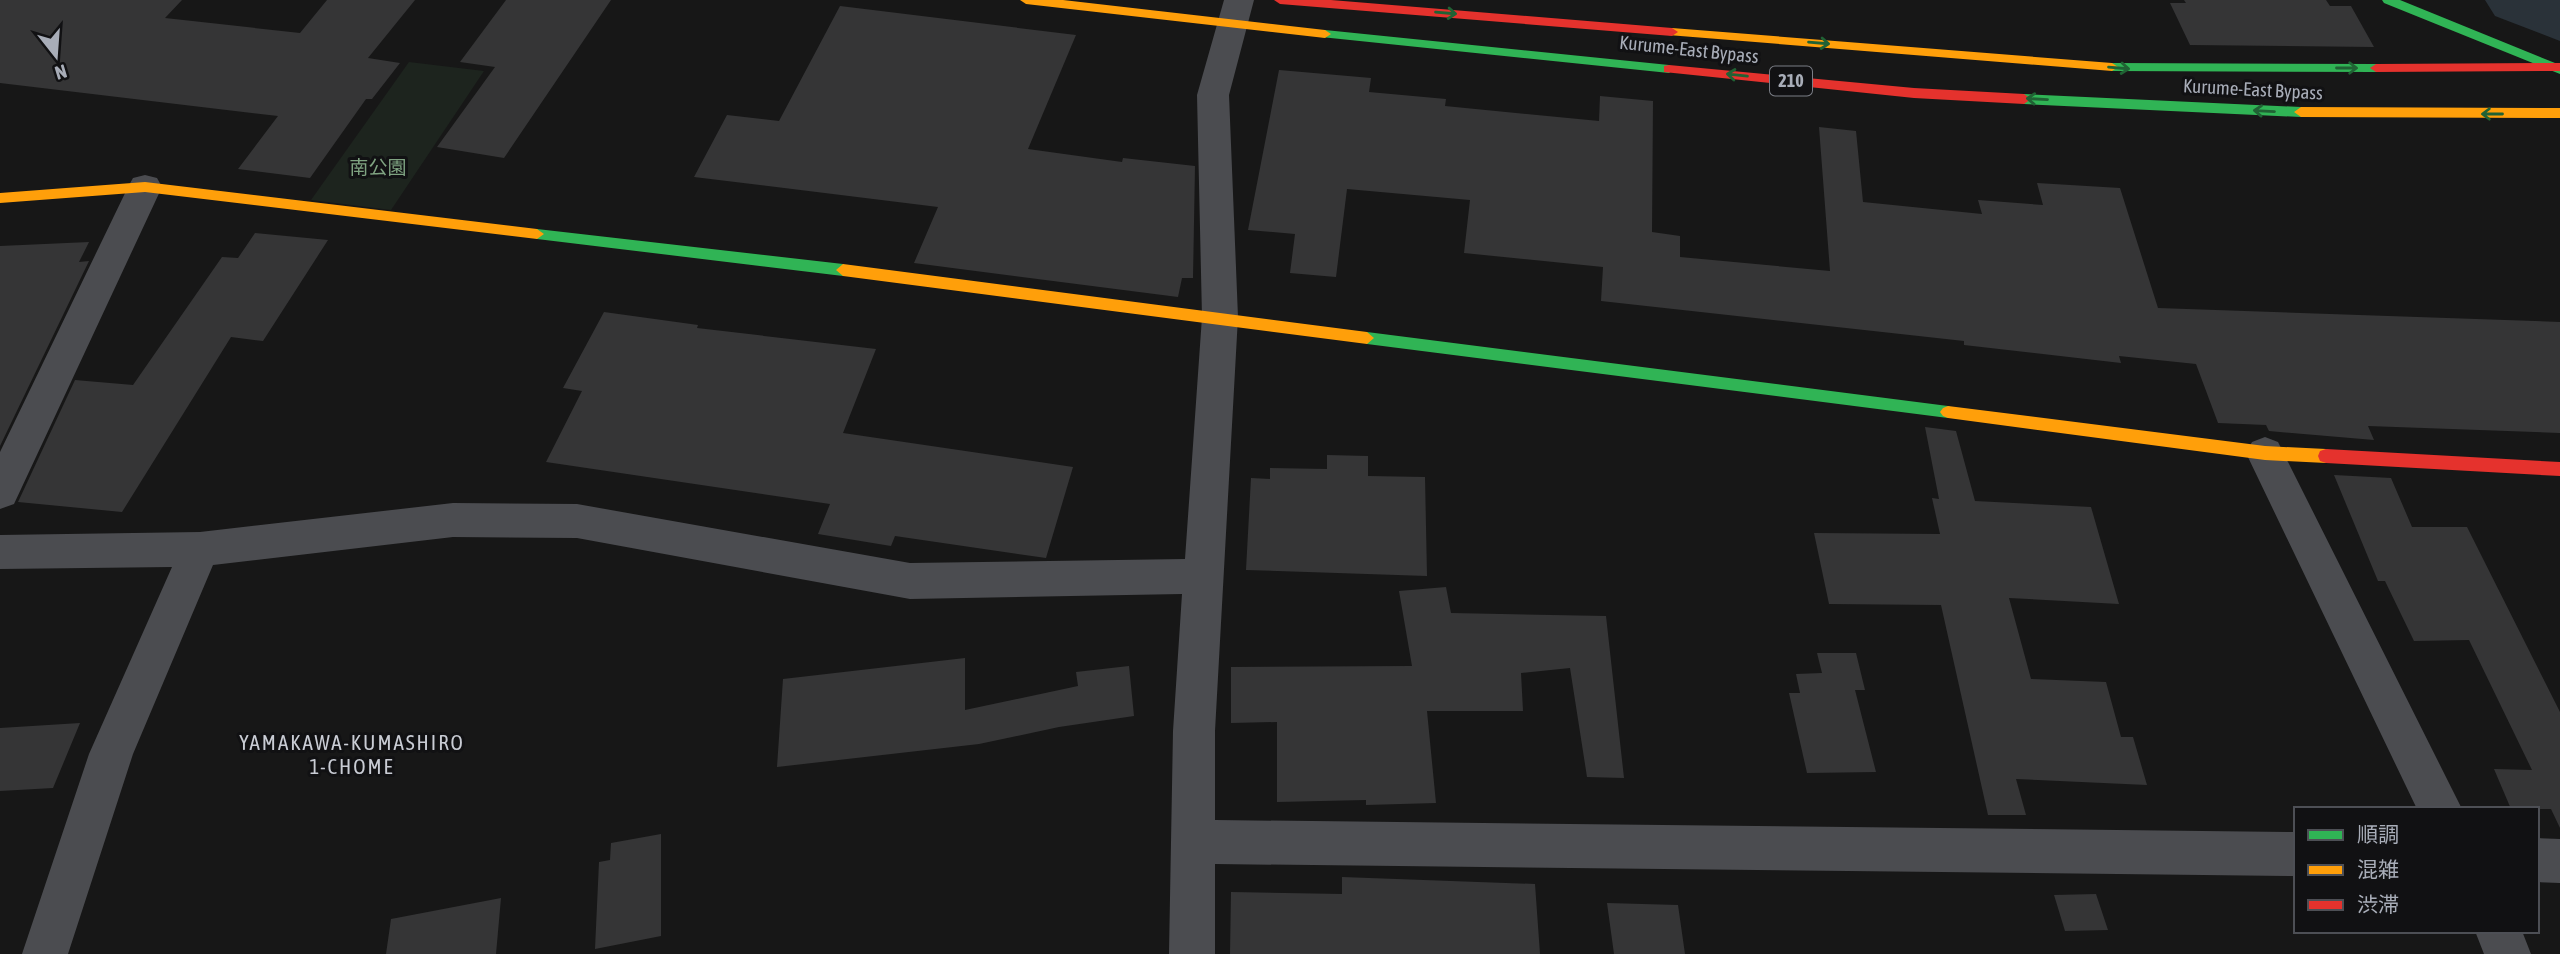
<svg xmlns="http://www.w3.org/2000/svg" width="2560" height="954" font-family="'Asap Condensed','Noto Sans JP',sans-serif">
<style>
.green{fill:#1d241e}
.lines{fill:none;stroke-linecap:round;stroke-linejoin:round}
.river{fill:#2a3239;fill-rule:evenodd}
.building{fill:#353536}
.street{fill:#4b4c50;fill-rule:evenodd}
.fast{fill:#30b455;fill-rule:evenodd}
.slow{fill:#ff9f0a;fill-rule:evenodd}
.jam{fill:#e5322d;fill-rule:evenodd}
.oneway{stroke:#206234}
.labels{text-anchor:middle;stroke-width:6;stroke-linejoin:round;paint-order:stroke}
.shield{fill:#111113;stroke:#7b7e86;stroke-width:2}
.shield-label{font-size:18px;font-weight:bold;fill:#a8adb8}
.street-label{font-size:19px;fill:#a8adb8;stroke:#111113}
.park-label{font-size:19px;fill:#7fa381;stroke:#111113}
.neighbourhood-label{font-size:21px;letter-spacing:2px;fill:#c9ccd4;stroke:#111113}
</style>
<rect width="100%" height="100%" fill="#171717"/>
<path class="green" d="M409,62L484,71L391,210L311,200Z"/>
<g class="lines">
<path class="river" d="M2485,0H2560V41L2495,16Z"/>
</g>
<path class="building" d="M0,0H182L165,18L300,33L327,0H415L368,58L400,63L372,99H366L310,178L238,169L278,116L0,83Z
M506,0H611L504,158L437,147L495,67L460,62Z
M2184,0H2326L2330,6H2351L2374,47L2190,45L2170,3H2186Z
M840,6L1076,35L1028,149L1122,162L1123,158L1195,166L1193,278H1182L1178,297L914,263L938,207L694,177L727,115L779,121Z
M1279,70L1371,78L1369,92L1446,99L1445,106L1599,121L1600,96L1653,101L1652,232L1680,236V257L1830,271L1819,127L1856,131L1863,202L1982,214L1978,200L2043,205L2037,183L2120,188L2158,308L2560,322V433L2368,426L2374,440L2269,431L2266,425L2218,423L2196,364L2119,356L2121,363L1964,345V341L1601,301L1603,267L1464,253L1470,200L1347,189L1336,277L1290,273L1295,234L1248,230Z
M255,233L328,240L263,341L231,337L122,512L18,502L75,380L133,385L222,257L238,258Z
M89,242L79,262L89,261L0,446V246Z
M604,312L698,325L697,328L876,349L843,433L1073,467L1046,558L895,536L891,546L818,534L830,504L546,462L582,391L563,388Z
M1925,427L1956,431L1975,501L2091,507L2119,604L2009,598L2031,679L2106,682L2121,737H2133L2147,785L2016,779L2026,815H1988L1941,605L1829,604L1814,533L1940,534L1932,498L1939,499Z
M1327,455L1368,456V476L1425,477L1427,576L1246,570L1251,478L1270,479V468L1327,469Z
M2334,475L2391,478L2412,527H2467L2560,712V828L2551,809H2511L2494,769L2532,770L2469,640L2414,641L2385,581H2378Z
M1446,587L1451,613L1606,616L1624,778L1587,777L1570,668L1521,673L1523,711H1427L1436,803L1366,805V800L1277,802V722L1231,723V667L1412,666L1399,591Z
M1817,653H1856L1865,690H1855L1876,772L1807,773L1789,693H1800L1796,674L1822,673Z
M965,658V710L1078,686L1076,672L1129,666L1134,716L1059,727L979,744L777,767L783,679Z
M80,723L53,788L0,791V728Z
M661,834V936L595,949L599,862L610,860L611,843Z
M1342,877L1535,884L1540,954H1230L1231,892L1342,894Z
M2096,894L2108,930L2065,931L2054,895Z
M501,898L496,954H386L391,919Z
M1607,903L1678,905L1685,954H1614Z"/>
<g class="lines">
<path class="street" d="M1224,0H1254L1229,95L1238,317L1215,731V820L2296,832V876L1215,864V954H1169L1173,731L1182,594L910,599L577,538L453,537L213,565L133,754L68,954H22L89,754L172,567L0,569V535L200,532L453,503L577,504L910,563L1185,559L1202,317L1197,95Z
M145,175L157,178L162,187L14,504L0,509V452L128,187L133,178Z
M2265,437L2278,442L2462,809H2417L2246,453L2252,442Z
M2537,838L2560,839V883L2537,882Z
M2475,931H2522L2531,954H2484Z"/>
<path class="fast" d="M2382,0H2400L2560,65V74L2384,3Z
M1325,30L1669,65L1675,69L1669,73L1321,37V31Z
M2112,63L2376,64L2382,68L2376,72L2112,71L2106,67Z
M2024,94L2301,107L2308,112L2301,117L2024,104L2017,99Z
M537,229L843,264L850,270L843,276L537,239L530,234Z
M1367,332L1948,406L1953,408L1956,412L1953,416L1948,418L1367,344L1360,338Z"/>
<path class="slow" d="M1020,0H1063L1325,30L1331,34L1325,38L1026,4Z
M1672,28L2112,63L2118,67L2112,71L1668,35V29Z
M2301,107L2560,108V118L2301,117L2294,112Z
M145,182L537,229L544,234L537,239L145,192L0,203V193Z
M843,264L1367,332L1374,338L1367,344L843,276L836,270Z
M1948,406L2265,446L2326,449L2332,451L2334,456L2332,461L2326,463L2265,460L1948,418L1943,416L1940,412L1943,408Z"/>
<path class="jam" d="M1274,0H1331L1672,28L1678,32L1672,36L1280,4Z
M2560,63V71L2376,72L2370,68L2376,64Z
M1669,65L1914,88L2024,94L2031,99L2024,104L1914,98L1664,72V66Z
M2326,449L2560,462V476L2326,463L2320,461L2318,456L2320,451Z"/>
</g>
<defs><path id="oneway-shaft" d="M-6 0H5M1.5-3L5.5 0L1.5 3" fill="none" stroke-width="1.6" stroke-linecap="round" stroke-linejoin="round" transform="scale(1.75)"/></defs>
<g class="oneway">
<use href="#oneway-shaft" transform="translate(1446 13) rotate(5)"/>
<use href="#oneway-shaft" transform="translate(1819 43) rotate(5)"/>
<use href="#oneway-shaft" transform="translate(2119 68) rotate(5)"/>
<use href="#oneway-shaft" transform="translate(2347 68)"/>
<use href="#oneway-shaft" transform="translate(1737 75) rotate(-174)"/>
<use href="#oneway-shaft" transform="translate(2037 99) rotate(-177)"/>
<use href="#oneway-shaft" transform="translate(2264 111) rotate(-177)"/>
<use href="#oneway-shaft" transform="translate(2492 114) rotate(180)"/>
</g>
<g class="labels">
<rect class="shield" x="1770" y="66.5" width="42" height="29" rx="5"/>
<g class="shield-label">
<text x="1791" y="87">210</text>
</g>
<g class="street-label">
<text transform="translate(1689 49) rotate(6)" y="7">Kurume-East Bypass</text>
<text transform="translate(2253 89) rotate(3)" y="7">Kurume-East Bypass</text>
</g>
<g class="park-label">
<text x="378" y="174">南公園</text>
</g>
<g class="neighbourhood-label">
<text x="352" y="750">YAMAKAWA-KUMASHIRO<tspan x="352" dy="24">1-CHOME</tspan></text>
</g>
</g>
<rect x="2294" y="807" width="245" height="126" fill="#111113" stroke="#4d4f55" stroke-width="2"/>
<rect x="2308" y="830" width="35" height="10" fill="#30b455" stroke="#4d4f55" stroke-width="2"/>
<text x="2357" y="842" font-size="21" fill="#a8adb8">順調</text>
<rect x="2308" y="865" width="35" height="10" fill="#ff9f0a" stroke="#4d4f55" stroke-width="2"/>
<text x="2357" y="877" font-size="21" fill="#a8adb8">混雑</text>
<rect x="2308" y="900" width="35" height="10" fill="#e5322d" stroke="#4d4f55" stroke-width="2"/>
<text x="2357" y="912" font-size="21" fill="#a8adb8">渋滞</text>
<g transform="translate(56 56) rotate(163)" stroke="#111113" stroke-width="5" paint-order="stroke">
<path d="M0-5L12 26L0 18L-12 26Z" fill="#a8adb8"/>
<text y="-10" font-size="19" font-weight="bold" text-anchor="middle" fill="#a8adb8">N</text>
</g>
</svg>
